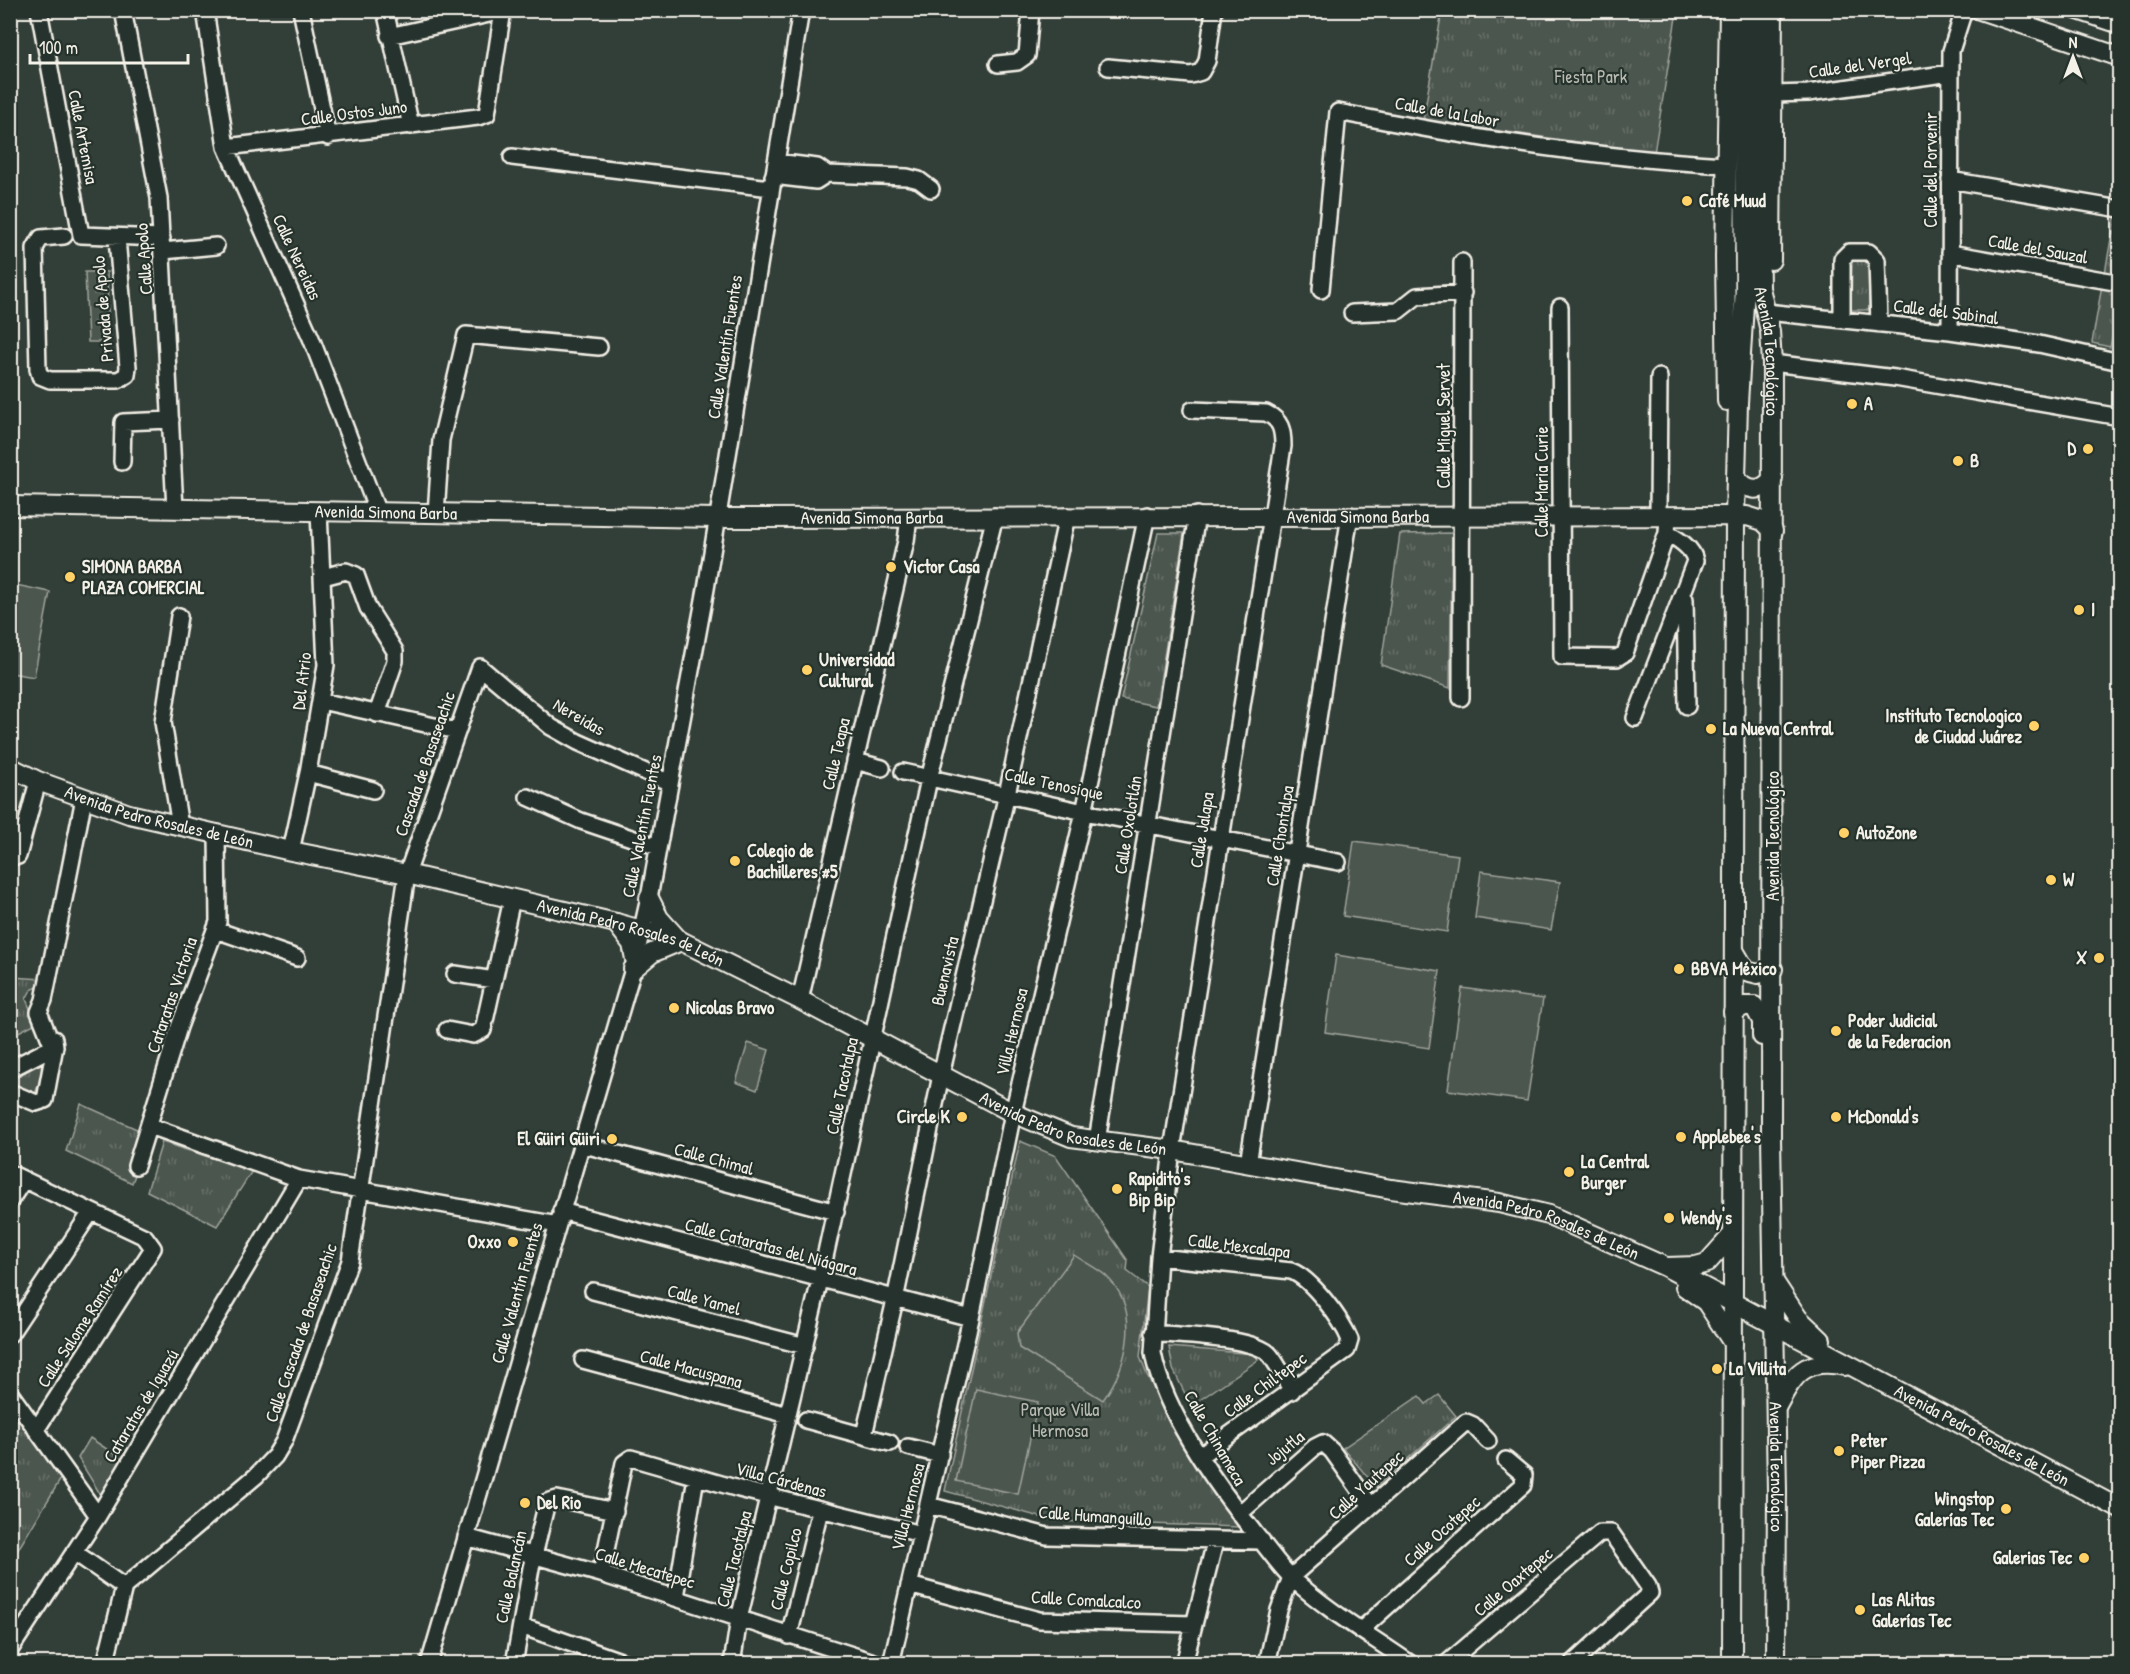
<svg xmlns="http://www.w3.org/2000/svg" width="2130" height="1674" font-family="'Patrick Hand',sans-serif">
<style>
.grass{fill:url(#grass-tufts);stroke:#a0a49c;stroke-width:1.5}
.pitch{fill:#4c564f;stroke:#a0a49c;stroke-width:1.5}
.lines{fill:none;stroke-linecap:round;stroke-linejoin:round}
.minor-casing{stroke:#f4f1e8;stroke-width:20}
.major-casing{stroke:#f4f1e8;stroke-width:22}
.minor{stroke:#26332d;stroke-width:15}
.major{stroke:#26332d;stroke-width:18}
.poi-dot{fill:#ffd166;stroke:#26332d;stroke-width:2}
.labels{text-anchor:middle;stroke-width:4.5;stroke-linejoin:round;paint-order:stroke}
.street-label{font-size:18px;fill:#f4f1e8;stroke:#26332d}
.park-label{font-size:18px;fill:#b9bbb2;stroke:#26332d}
.poi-label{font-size:18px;font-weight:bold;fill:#f4f1e8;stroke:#26332d;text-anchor:start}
</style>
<defs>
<pattern id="grass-tufts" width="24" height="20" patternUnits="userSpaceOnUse" patternTransform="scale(1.5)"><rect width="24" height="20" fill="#4c564f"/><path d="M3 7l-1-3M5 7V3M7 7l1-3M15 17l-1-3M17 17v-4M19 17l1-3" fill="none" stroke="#666f68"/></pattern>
</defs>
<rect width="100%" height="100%" fill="#323e38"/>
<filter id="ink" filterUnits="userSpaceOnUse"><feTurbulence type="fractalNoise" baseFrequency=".0167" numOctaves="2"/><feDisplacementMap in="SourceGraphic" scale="12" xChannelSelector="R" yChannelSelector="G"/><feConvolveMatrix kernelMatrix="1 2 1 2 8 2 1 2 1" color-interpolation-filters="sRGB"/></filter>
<g filter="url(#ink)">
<path class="grass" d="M1442,11H1677L1654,153L1423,120Z
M2115,216L2119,217V276L2105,273Z
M1869,258V310H1851L1852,259Z
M85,272H107L109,342H88Z
M2102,285L2119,288V309L2110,347L2092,343Z
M1158,533H1184L1156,706L1121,699Z
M1452,533L1450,688L1381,665L1400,534Z
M11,977L43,979L40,986L31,990L26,999L36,1023L11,1036Z
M37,1065L44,1068L34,1097L10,1081Z
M81,1104L150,1135L132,1183L66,1151Z
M1020,1141L1056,1156L1128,1261L1127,1271L1148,1287L1140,1357L1147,1375L1182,1445L1240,1527L1055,1521L945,1491Z
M162,1142L252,1171L217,1226L147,1191Z
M1169,1347L1255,1354L1258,1360L1191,1406L1173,1369Z
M1439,1395L1456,1416L1376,1487L1343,1448L1419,1396L1426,1404Z
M10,1401L62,1477L11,1561H10Z
M90,1438L125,1461L102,1497L78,1458Z"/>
<path class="pitch" d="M11,584L50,592L34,677L11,673Z
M1354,841L1458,855L1447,932L1343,916Z
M1481,871L1560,882L1551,930L1475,918Z
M1336,955L1440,971L1429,1048L1325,1032Z
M1462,988L1543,999L1527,1101L1448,1090Z
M748,1043L769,1050L757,1090L736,1082Z
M1074,1255C1084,1262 1097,1268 1106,1276C1142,1309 1128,1366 1103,1400L1019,1348L1017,1333Z
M976,1389L1038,1402L1018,1494L956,1481Z"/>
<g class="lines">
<g class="minor-casing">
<path id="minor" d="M39,10L81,235L162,238
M123,10L159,198L175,509
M205,10L226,147L311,338L378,513
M301,10L328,137
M385,10L411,126
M389,36L503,11
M998,64L1017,62L1027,55L1031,10
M1108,67L1191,75L1201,72L1207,61L1214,10
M1773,94L1808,93L1951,73
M226,147L478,117L487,114L503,10
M512,157L771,188
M776,162L817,167L827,174
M773,176L816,181L827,174L907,177L919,180L931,189
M1950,180L2120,209
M64,236L41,238L35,248L38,369L40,376L50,380H118L127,375L128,367L117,238
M163,251L216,246
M1950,253L2120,283
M1321,290L1338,112C1467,138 1595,158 1726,165
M1560,307L1562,657L1617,658L1625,653L1667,533L1668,516
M1766,312L1950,331L2039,344L2120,362
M1352,313L1398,311L1417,296L1463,293
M1842,319V259L1849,252H1869L1877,260L1879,324
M1950,331L1951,51L1964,10
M1772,363L1895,378L2120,417
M1192,410L1266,413C1281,420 1283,430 1283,446L1172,1150L1159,1257L1153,1353C1164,1414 1222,1493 1261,1541C1271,1553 1281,1568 1293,1579C1329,1612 1371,1636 1411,1664
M122,462L123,422L171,420
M436,514L441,440L466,335L599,347
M1658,516L1659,377
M323,577L346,571L356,575L368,608L395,651V661L377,714
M1685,599L1687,706
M179,616L163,722L180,826
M1461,698L1462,262
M321,701L457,731
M1635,718L1695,561C1693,548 1678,539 1667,533
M855,761L882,768
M903,772L1084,812L1338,862
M308,773L373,790
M528,797L581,821L658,847
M291,851L308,773L326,665L319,512
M18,856L38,781
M216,930L297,958
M455,974L494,980
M800,1000L906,541L909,517
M447,1030L473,1035L483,1030L512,899
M53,1047L39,1012L44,1000L84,798
M10,1069L55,1046
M10,1092L36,1103L45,1100L55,1046L54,1039
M150,1126L299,1179L558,1225
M1097,1141L1197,515
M581,1144L836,1212
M1248,1164L1350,515
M136,1166L179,1027L218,922L217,833
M10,1173L145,1237L153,1248L36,1430
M10,1201L23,1181
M561,1211L971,1318
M1159,1257L1291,1271C1311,1278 1342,1320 1350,1340L1347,1350L1200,1456
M593,1291L805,1346
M1153,1333C1178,1336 1255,1337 1270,1355C1279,1366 1285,1380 1292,1391
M10,1334L91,1212
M583,1360L788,1415
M10,1393L98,1516
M806,1420L890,1443
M864,1435L895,1300L941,1075L1007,794L1067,516
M908,1447L940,1455
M928,1505L1047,1536L1262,1541
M1239,1514L1315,1447L1323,1443L1332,1451L1371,1506
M466,1537L601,1574L880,1664
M74,1552L124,1587
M601,1574L624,1463L631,1458L739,1489L921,1534
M909,1585L1039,1620L1193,1624
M676,1597L696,1477
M521,1626L629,1664
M1361,1630L1523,1485L1524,1475L1506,1460
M789,1636L820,1510
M10,1650L98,1516L299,1179
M105,1664L124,1587L256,1476L275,1456L284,1441L350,1261L407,874L480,667L551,727L578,742L670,783
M429,1664L633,969L649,898L706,589L801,10
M514,1664L531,1568L547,1502L557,1499L615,1511
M732,1664L739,1619L820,1280L929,779L995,516
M891,1664L971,1318L1013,1113L1084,812L1147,515
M1184,1664L1215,1542
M1267,1664L1279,1610L1291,1577L1466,1422L1473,1425L1488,1441
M1446,1664L1600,1533H1611L1648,1586L1650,1593L1572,1664"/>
</g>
<g class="major-casing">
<g id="major">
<path id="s1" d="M1756,10L1760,288L1770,331L1772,363L1771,1137L1777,1491L1776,1664"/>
<path d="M1980,10L2120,57"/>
<path d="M2078,10L2120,24"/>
<path d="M1771,260L1773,10"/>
<path d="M1727,401L1725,257L1729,10"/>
<path d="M1736,477C1748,492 1761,493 1773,478"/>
<path id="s2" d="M10,506L717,518L1747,516L1763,521L1773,531"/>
<path id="s3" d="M10,767L38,781L129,814L291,851L407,874L616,923L681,941L800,1000L1013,1113L1071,1137L1172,1150L1391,1189L1499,1203L1549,1215L1666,1267L2120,1509"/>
<path d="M649,898L659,918L677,938"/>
<path d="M616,923L632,944L635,959"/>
<path d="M1735,952L1746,971L1758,974L1773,969"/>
<path d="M633,969L652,953L681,941"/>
<path d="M1733,1012L1744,1006H1754L1762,1021V1036"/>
<path d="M1667,1267L1696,1266L1707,1263L1733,1234"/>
<path d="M1773,1280L1798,1318L1821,1340"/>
<path d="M1685,1287L1706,1302L1733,1343"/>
<path d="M1777,1406C1794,1374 1805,1357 1845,1366"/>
<path d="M1732,1664L1735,516L1738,403L1745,288L1743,10"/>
</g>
</g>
<use href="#minor" class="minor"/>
<use href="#major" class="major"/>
</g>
</g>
<g class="poi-dot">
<circle cx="1687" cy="201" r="6"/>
<circle cx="1852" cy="404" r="6"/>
<circle cx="2088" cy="449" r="6"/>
<circle cx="1958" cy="461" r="6"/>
<circle cx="891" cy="567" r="6"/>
<circle cx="70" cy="577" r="6"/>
<circle cx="2079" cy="610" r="6"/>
<circle cx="807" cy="670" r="6"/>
<circle cx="2034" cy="726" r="6"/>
<circle cx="1711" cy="729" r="6"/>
<circle cx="1844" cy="833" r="6"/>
<circle cx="735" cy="861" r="6"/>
<circle cx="2051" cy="880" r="6"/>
<circle cx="2099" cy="958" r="6"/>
<circle cx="1679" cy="969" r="6"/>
<circle cx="674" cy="1008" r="6"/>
<circle cx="1836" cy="1031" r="6"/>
<circle cx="962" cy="1117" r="6"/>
<circle cx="1836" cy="1117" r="6"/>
<circle cx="1681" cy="1137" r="6"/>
<circle cx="612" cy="1139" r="6"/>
<circle cx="1569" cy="1172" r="6"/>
<circle cx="1117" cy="1189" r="6"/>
<circle cx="1669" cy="1218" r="6"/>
<circle cx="513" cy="1242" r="6"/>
<circle cx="1717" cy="1369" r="6"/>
<circle cx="1839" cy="1451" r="6"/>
<circle cx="525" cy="1503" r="6"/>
<circle cx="2006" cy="1509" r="6"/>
<circle cx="2084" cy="1558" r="6"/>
<circle cx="1860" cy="1610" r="6"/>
</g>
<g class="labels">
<g class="street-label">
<text transform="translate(1860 65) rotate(-8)" y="6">Calle del Vergel</text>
<text transform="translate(1447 112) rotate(10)" y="6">Calle de la Labor</text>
<text transform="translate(354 113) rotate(-7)" y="6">Calle Ostos Juno</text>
<text transform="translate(83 137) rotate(79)" y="6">Calle Artemisa</text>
<text transform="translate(1931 170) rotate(-90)" y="6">Calle del Porvenir</text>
<text transform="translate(2038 249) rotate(10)" y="6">Calle del Sauzal</text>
<text transform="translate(297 257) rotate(65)" y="6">Calle Nereidas</text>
<text transform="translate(144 259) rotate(-94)" y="6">Calle Apolo</text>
<text transform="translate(103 309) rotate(-95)" y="6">Privada de Apolo</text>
<text transform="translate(1946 312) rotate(7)" y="6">Calle del Sabinal</text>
<text transform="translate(725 347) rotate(-81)" y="6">Calle Valentín Fuentes</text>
<text dy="6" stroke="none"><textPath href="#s1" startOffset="342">Avenida Tecnológico</textPath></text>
<text transform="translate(1444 426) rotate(-90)" y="6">Calle Miguel Servet</text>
<text transform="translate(1542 482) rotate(-90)" y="6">Calle Maria Curie</text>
<text dy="6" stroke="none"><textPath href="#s2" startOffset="376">Avenida Simona Barba</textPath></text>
<text dy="6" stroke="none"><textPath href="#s2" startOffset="1348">Avenida Simona Barba</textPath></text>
<text dy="6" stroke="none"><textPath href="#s2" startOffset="862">Avenida Simona Barba</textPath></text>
<text transform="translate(302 681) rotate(-83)" y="6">Del Atrio</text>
<text transform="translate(579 717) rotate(30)" y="6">Nereidas</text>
<text transform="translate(836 754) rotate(-77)" y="6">Calle Teapa</text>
<text transform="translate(425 764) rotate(-71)" y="6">Cascada de Basaseachic</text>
<text transform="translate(1054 784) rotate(12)" y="6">Calle Tenosique</text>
<text dy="6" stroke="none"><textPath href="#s3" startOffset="158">Avenida Pedro Rosales de León</textPath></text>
<text transform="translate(1128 825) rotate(-81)" y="6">Calle Oxolotlán</text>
<text transform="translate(642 826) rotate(-79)" y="6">Calle Valentín Fuentes</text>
<text transform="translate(1202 830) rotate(-81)" y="6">Calle Jalapa</text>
<text transform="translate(1280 836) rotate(-81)" y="6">Calle Chontalpa</text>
<text transform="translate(1773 836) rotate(-90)" y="6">Avenida Tecnológico</text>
<text dy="6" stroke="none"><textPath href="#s3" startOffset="644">Avenida Pedro Rosales de León</textPath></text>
<text transform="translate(945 971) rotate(-77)" y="6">Buenavista</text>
<text transform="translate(172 995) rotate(-71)" y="6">Cataratas Victoria</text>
<text transform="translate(1012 1032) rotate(-77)" y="6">Villa Hermosa</text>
<text transform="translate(842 1086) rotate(-78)" y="6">Calle Tacotalpa</text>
<text dy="6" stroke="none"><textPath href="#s3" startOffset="1130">Avenida Pedro Rosales de León</textPath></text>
<text transform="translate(714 1159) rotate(15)" y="6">Calle Chimal</text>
<text dy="6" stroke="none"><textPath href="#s3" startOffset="1616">Avenida Pedro Rosales de León</textPath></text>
<text transform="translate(1239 1246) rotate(7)" y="6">Calle Mexcalapa</text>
<text transform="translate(771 1247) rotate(15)" y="6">Calle Cataratas del Niágara</text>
<text transform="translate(517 1293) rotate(-74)" y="6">Calle Valentín Fuentes</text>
<text transform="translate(704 1300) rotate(15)" y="6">Calle Yamel</text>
<text transform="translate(80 1327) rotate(-57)" y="6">Calle Salome Ramírez</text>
<text transform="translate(301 1333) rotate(-71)" y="6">Calle Cascada de Basaseachic</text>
<text transform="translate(691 1369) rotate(15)" y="6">Calle Macuspana</text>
<text transform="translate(1265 1385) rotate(-36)" y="6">Calle Chiltepec</text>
<text transform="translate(141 1406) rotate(-59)" y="6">Cataratas de Iguazú</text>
<text dy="6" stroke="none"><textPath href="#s3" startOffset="2102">Avenida Pedro Rosales de León</textPath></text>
<text transform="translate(1215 1438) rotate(60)" y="6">Calle Chinameca</text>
<text transform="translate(1285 1448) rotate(-39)" y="6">Jojutla</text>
<text dy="6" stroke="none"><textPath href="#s1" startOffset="1458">Avenida Tecnológico</textPath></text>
<text transform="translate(781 1480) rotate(15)" y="6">Villa Cárdenas</text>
<text transform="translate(1366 1485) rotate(-42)" y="6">Calle Yautepec</text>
<text transform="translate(908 1507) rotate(-76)" y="6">Villa Hermosa</text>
<text transform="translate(1095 1516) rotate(4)" y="6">Calle Humanguillo</text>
<text transform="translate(1442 1531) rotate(-42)" y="6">Calle Ocotepec</text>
<text transform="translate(734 1559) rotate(-76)" y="6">Calle Tacotalpa</text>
<text transform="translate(645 1568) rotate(17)" y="6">Calle Mecatepec</text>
<text transform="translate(786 1569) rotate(-76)" y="6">Calle Copilco</text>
<text transform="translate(511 1577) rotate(-78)" y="6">Calle Balancán</text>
<text transform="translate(1513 1582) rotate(-40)" y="6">Calle Oaxtepec</text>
<text transform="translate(1086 1600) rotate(3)" y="6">Calle Comalcalco</text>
</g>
<g class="park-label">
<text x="1591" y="83">Fiesta Park</text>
<text x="1060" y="1416">Parque Villa<tspan x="1060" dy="21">Hermosa</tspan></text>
</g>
<g class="poi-label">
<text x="1699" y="207">Café Muud</text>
<text x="1864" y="410">A</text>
<text x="2076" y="455" text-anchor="end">D</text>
<text x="1970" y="467">B</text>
<text x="82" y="573">SIMONA BARBA<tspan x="82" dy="21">PLAZA COMERCIAL</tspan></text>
<text x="903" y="573">Victor Casa</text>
<text x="2091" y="616">I</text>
<text x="819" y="666">Universidad<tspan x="819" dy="21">Cultural</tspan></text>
<text x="2022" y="722" text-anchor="end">Instituto Tecnologico<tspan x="2022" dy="21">de Ciudad Juárez</tspan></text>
<text x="1723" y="735">La Nueva Central</text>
<text x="1856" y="839">AutoZone</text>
<text x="747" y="857">Colegio de<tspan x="747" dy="21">Bachilleres #5</tspan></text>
<text x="2063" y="886">W</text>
<text x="2087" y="964" text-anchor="end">X</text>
<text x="1691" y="975">BBVA México</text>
<text x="686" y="1014">Nicolas Bravo</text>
<text x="1848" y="1027">Poder Judicial<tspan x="1848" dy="21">de la Federacion</tspan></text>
<text x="950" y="1123" text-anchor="end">Circle K</text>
<text x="1848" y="1123">McDonald's</text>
<text x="1693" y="1143">Applebee's</text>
<text x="600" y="1145" text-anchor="end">El Güiri Güiri</text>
<text x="1581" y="1168">La Central<tspan x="1581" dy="21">Burger</tspan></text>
<text x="1129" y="1185">Rapidito's<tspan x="1129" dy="21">Bip Bip</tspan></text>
<text x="1681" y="1224">Wendy's</text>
<text x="501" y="1248" text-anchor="end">Oxxo</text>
<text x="1729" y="1375">La Villita</text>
<text x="1851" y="1447">Peter<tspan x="1851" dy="21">Piper Pizza</tspan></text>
<text x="1994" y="1505" text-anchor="end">Wingstop<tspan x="1994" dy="21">Galerías Tec</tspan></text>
<text x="537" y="1509">Del Rio</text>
<text x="2072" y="1564" text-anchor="end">Galerias Tec</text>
<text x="1872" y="1606">Las Alitas<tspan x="1872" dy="21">Galerías Tec</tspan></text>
</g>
</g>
<rect width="2130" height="1674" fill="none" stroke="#26332d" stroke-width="36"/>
<rect x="18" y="18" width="2094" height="1638" fill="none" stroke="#f4f1e8" stroke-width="2" filter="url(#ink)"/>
<g transform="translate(2073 57)" stroke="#26332d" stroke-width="4.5" paint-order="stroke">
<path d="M0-4.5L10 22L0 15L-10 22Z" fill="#f4f1e8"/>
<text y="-9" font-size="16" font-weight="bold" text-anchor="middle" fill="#f4f1e8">N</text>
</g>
<path d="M30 54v9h158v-9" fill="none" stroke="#f4f1e8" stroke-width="3"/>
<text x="39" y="54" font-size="18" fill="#f4f1e8" stroke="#26332d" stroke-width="4.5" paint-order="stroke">100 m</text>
</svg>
